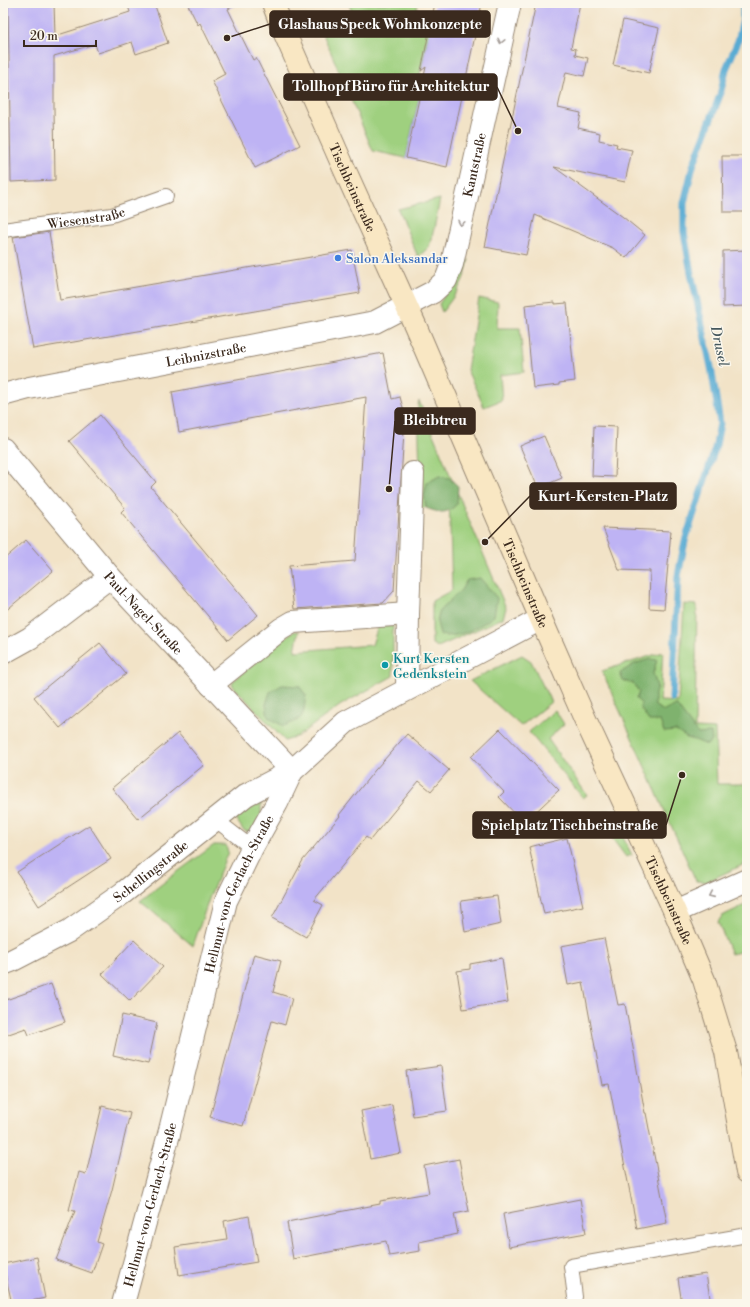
<svg xmlns="http://www.w3.org/2000/svg" width="750" height="1307" font-family="'Libre Bodoni',serif">
<style>
.green{fill:#9fd07f;stroke:#6d7d4e}
.forest{fill:#7fb26e;stroke:#5d6e46}
.lines{fill:none;stroke-linecap:round;stroke-linejoin:round}
.stream{stroke:#58abd3;stroke-width:7}
.building{fill:#beb3f4}
.lane-casing{stroke:#968672;stroke-width:16}
.street-casing{stroke:#968672;stroke-width:24}
.secondary-casing{stroke:#968672;stroke-width:24}
.lane{stroke:#fff;stroke-width:14}
.street{stroke:#fff;stroke-width:22}
.secondary{stroke:#f9e7c3;stroke-width:22}
.oneway{stroke:#a79f9a}
.shop-dot{fill:#3f7fe0;stroke:#fbf7ec;stroke-width:1.5}
.culture-dot{fill:#0f9aa8;stroke:#fbf7ec;stroke-width:1.5}
.labels{text-anchor:middle;stroke-width:3;stroke-linejoin:round;paint-order:stroke}
.street-label{font-size:13px;fill:#3b2a1e;stroke:#fbf7ec}
.shop-label{font-size:13px;fill:#366cbe;stroke:#fbf7ec;text-anchor:start}
.culture-label{font-size:13px;fill:#0d838f;stroke:#fbf7ec;text-anchor:start}
.water-label{font-size:14px;font-style:italic;fill:#45575d;stroke:#fbf7ec}
.leader{fill:none;stroke:#3b2a1e;stroke-width:1.5}
.callout-dot{fill:#3b2a1e;stroke:#fbf7ec;stroke-width:1.5}
.callout{fill:#3b2a1e;stroke:#3b2a1e;stroke-width:1.5}
.callout-label{font-size:14px;text-anchor:middle;font-weight:bold;fill:#fff}
</style>
<rect width="100%" height="100%" fill="#fbf7ec"/>
<filter id="ink" filterUnits="userSpaceOnUse"><feTurbulence type="fractalNoise" baseFrequency=".025" numOctaves="2"/><feDisplacementMap in="SourceGraphic" scale="8" xChannelSelector="R" yChannelSelector="G"/><feConvolveMatrix kernelMatrix="1 2 1 2 8 2 1 2 1" color-interpolation-filters="sRGB"/></filter>
<filter id="wash" filterUnits="userSpaceOnUse"><feTurbulence type="fractalNoise" baseFrequency=".012" numOctaves="4" result="noise"/><feDisplacementMap in="SourceGraphic" scale="16" xChannelSelector="R" yChannelSelector="G"/><feGaussianBlur stdDeviation="0.9" result="paint"/><feColorMatrix in="noise" values="0 0 0 0 0 0 0 0 0 0 0 0 0 0 0 0 0 1.4 0 .05"/><feComposite in="paint" operator="in"/></filter>
<g filter="url(#wash)">
<rect width="100%" height="100%" fill="#f2e3c7"/>
<path class="green" d="M349,3H418L414,23L435,27L428,38L419,79L423,80L406,158L373,151L323,34L354,21Z
M440,199L434,229L429,247L418,257L398,209Z
M469,259C464,283 457,293 442,312L439,304C449,290 455,271 469,259Z
M479,298L498,302L497,328H520L524,372L500,375L502,400L484,407L467,370Z
M419,401L506,608L503,618L438,647L432,644V601L452,590L449,498L430,507L421,508L418,405Z
M684,604L697,605L695,728L715,729L717,784H747V863L706,882L696,881L602,671L663,652L660,701L678,702Z
M378,626H393V676L341,705L298,736L285,741L233,686L232,682L292,632L299,631L295,651L372,645Z
M522,655L531,661L551,702L521,726L470,681Z
M555,710L564,724L548,739L587,795L583,798L529,732Z
M257,801L261,803V816L251,833L243,830L236,819Z
M609,810L632,855L626,857L596,817Z
M214,845H226L228,852L210,896L193,946L140,901L176,873Z
M747,904V970L740,952L731,954L718,922L722,916Z"/>
<path class="forest" d="M439,476L449,478L458,486L457,504C446,515 440,513 426,508L424,495L427,483Z
M480,578L497,598L494,616C479,627 459,639 440,635L437,622L440,610L461,590L467,580Z
M650,659L657,660L653,673L657,687L655,694V706L664,711L676,705L698,734L711,733L712,741L707,745L695,740L687,738L676,731L664,732L660,721H649L641,709V703L636,699L639,692L633,683L623,681L620,673L634,664Z
M282,685L299,686L306,695C303,717 305,719 283,726L268,717L266,704L270,692Z"/>
<g class="lines">
<path class="stream" d="M672,698L678,576L685,541L716,445L720,423L711,367L691,273L684,232V203L693,166L720,95L726,69L738,41L743,20V3"/>
</g>
<g id="blocks">
<path class="building" d="M8,3H54L55,36L130,12L127,3H154L168,43L136,54L132,42L98,53L95,44L54,56V108L55,180L11,182Z
M187,3H240L228,9L253,60L256,58L300,145L255,168L212,81L225,74L200,23L198,25Z
M435,3H482L447,167L406,158L426,67L421,71Z
M536,3H580L571,48L576,49L575,55L588,58L584,76L566,72L558,108L581,113L578,128L600,133L599,140L617,144L616,147L632,150L625,182L554,167L623,217L645,235L626,258L613,248L535,215L526,255L485,247Z
M623,20L659,28L649,73L613,65Z
M722,156H747V212H723Z
M49,232L60,300L352,250L360,293L33,349L13,237Z
M747,250V306L723,307V251Z
M555,302V304L567,303L575,381L559,383V385L533,388L525,305Z
M383,353L392,399L400,397L405,415L394,591L383,603L294,609L289,566L355,561L366,397L179,432L172,392Z
M100,415L156,482L151,487L258,615L228,640L121,512L125,508L69,441Z
M594,426L617,427L615,477L592,476Z
M544,436L562,478L538,488L520,446Z
M603,528L671,531L664,609L649,608L650,571L619,570Z
M26,540L53,571L3,613V560Z
M100,643L126,674L60,728L34,697Z
M500,729L559,790L524,823L499,797L504,792L471,757Z
M178,733L204,765L138,819L112,788Z
M407,734L449,770L431,791L419,781L370,840L366,837L314,900L323,905L306,937L272,918L303,860L340,816L339,815L375,770Z
M89,825L111,859L39,906L17,872Z
M567,838L583,906L544,914L529,847Z
M497,896L501,924L465,932L461,901Z
M604,938L618,1005L625,1004L645,1113H646L667,1223L637,1229L609,1084L602,1085L583,982L568,985L561,946Z
M134,940L163,967L130,1001L102,974Z
M254,954L281,961L273,992L292,998L285,1025L272,1021L243,1126L210,1117Z
M502,958L508,1002L463,1009L457,971L470,969V964Z
M51,984L65,1022L29,1035L26,1028L3,1036V1001Z
M122,1015L157,1023L148,1064L113,1056Z
M441,1066L447,1111L413,1116L406,1071Z
M392,1105L401,1153L370,1159L361,1111Z
M102,1106L130,1113L112,1190L97,1242L102,1244L92,1273L56,1260L75,1211L69,1210L79,1172L86,1174Z
M459,1159L469,1211L454,1214L458,1234L419,1242L420,1251L389,1256L386,1241L293,1259L287,1222L380,1204V1201L429,1193L424,1166Z
M580,1199L586,1233L509,1247L503,1214Z
M249,1216L257,1262L179,1275L175,1247L227,1239L224,1221Z
M37,1257L45,1298L17,1304H12L3,1264Z
M706,1274L711,1304H682L678,1278Z"/>
</g>
</g>
<g filter="url(#ink)">
<use href="#blocks" fill-opacity="0" stroke="#968672" stroke-width="1"/>
<g class="lines">
<g class="lane-casing">
<g id="lane">
<path id="s1" d="M3,230L112,215L166,196"/>
<path d="M216,820L252,848"/>
<path d="M575,1297L571,1266L747,1235"/>
</g>
</g>
<g class="street-casing">
<g id="street">
<path id="s2" d="M3,395L29,388L375,322L433,292L446,280L452,264L510,3"/>
<path id="s3" d="M3,449L110,577L292,771"/>
<path d="M3,653L30,638L110,577"/>
<path d="M211,685L281,629L293,622L408,614"/>
<path d="M407,689L408,614L413,473"/>
<path d="M675,912L747,880"/>
<path id="s4" d="M3,964L11,961L69,931L123,893L246,795L292,771"/>
<path id="s5" d="M123,1304L169,1134L226,901L252,848L277,803L292,771L346,722L541,619"/>
</g>
</g>
<g class="secondary-casing">
<g id="secondary">
<path id="s6" d="M273,3L282,27L343,166L415,325L541,619L585,719L675,912L704,980L726,1052L747,1172"/>
</g>
</g>
<use href="#lane" class="lane"/>
<use href="#street" class="street"/>
<use href="#secondary" class="secondary"/>
</g>
<defs><path id="oneway-chevron" d="M-2-3.5L2.5 0L-2 3.5" fill="none" stroke-width="1.6" stroke-linecap="round" stroke-linejoin="round"/></defs>
<g class="oneway">
<use href="#oneway-chevron" transform="translate(501 41) rotate(102)"/>
<use href="#oneway-chevron" transform="translate(461 223) rotate(102)"/>
<use href="#oneway-chevron" transform="translate(711 895) rotate(156)"/>
</g>
</g>
<circle class="shop-dot" cx="338" cy="258" r="4"/>
<circle class="culture-dot" cx="385" cy="665" r="4"/>
<g class="labels">
<g class="street-label">
<text dy="5" stroke="none"><textPath href="#s2" startOffset="581">Kantstraße</textPath></text>
<text dy="5" stroke="none"><textPath href="#s6" startOffset="201">Tischbeinstraße</textPath></text>
<text dy="5" stroke="none"><textPath href="#s1" startOffset="84">Wiesenstraße</textPath></text>
<text dy="5" stroke="none"><textPath href="#s2" startOffset="207">Leibnizstraße</textPath></text>
<text dy="5" stroke="none"><textPath href="#s6" startOffset="633">Tischbeinstraße</textPath></text>
<text dy="5" stroke="none"><textPath href="#s3" startOffset="216">Paul-Nagel-Straße</textPath></text>
<text dy="5" stroke="none"><textPath href="#s4" startOffset="175">Schellingstraße</textPath></text>
<text dy="5" stroke="none"><textPath href="#s5" startOffset="427">Hellmut-von-Gerlach-Straße</textPath></text>
<text dy="5" stroke="none"><textPath href="#s6" startOffset="981">Tischbeinstraße</textPath></text>
<text dy="5" stroke="none"><textPath href="#s5" startOffset="103">Hellmut-von-Gerlach-Straße</textPath></text>
</g>
<g class="shop-label">
<text x="346" y="263">Salon Aleksandar</text>
</g>
<g class="culture-label">
<text x="393" y="663">Kurt Kersten<tspan x="393" dy="15">Gedenkstein</tspan></text>
</g>
<g class="water-label">
<text transform="translate(720 346) rotate(78)" y="5">Drusel</text>
</g>
</g>
<path class="leader" d="M227 38L270 24M518 131L497 87M389 489L395 421M485 542L530 496M682 775L666 825"/>
<g class="callout-dot">
<circle cx="227" cy="38" r="4"/>
<circle cx="518" cy="131" r="4"/>
<circle cx="389" cy="489" r="4"/>
<circle cx="485" cy="542" r="4"/>
<circle cx="682" cy="775" r="4"/>
</g>
<g class="callout">
<rect x="270" y="11" width="220" height="26" rx="4"/>
<rect x="284" y="74" width="213" height="26" rx="4"/>
<rect x="395" y="408" width="80" height="26" rx="4"/>
<rect x="530" y="483" width="146" height="26" rx="4"/>
<rect x="473" y="812" width="193" height="26" rx="4"/>
</g>
<g class="callout-label">
<text x="380" y="29">Glashaus Speck Wohnkonzepte</text>
<text x="391" y="91">Tollhopf Büro für Architektur</text>
<text x="435" y="425">Bleibtreu</text>
<text x="603" y="501">Kurt-Kersten-Platz</text>
<text x="570" y="830">Spielplatz Tischbeinstraße</text>
</g>
<rect width="750" height="1307" fill="none" stroke="#fbf7ec" stroke-width="16"/>
<path d="M24 40v6h72v-6" fill="none" stroke="#3b2a1e" stroke-width="2"/>
<text x="30" y="40" font-size="12" fill="#3b2a1e" stroke="#fbf7ec" stroke-width="3" paint-order="stroke">20 m</text>
</svg>
